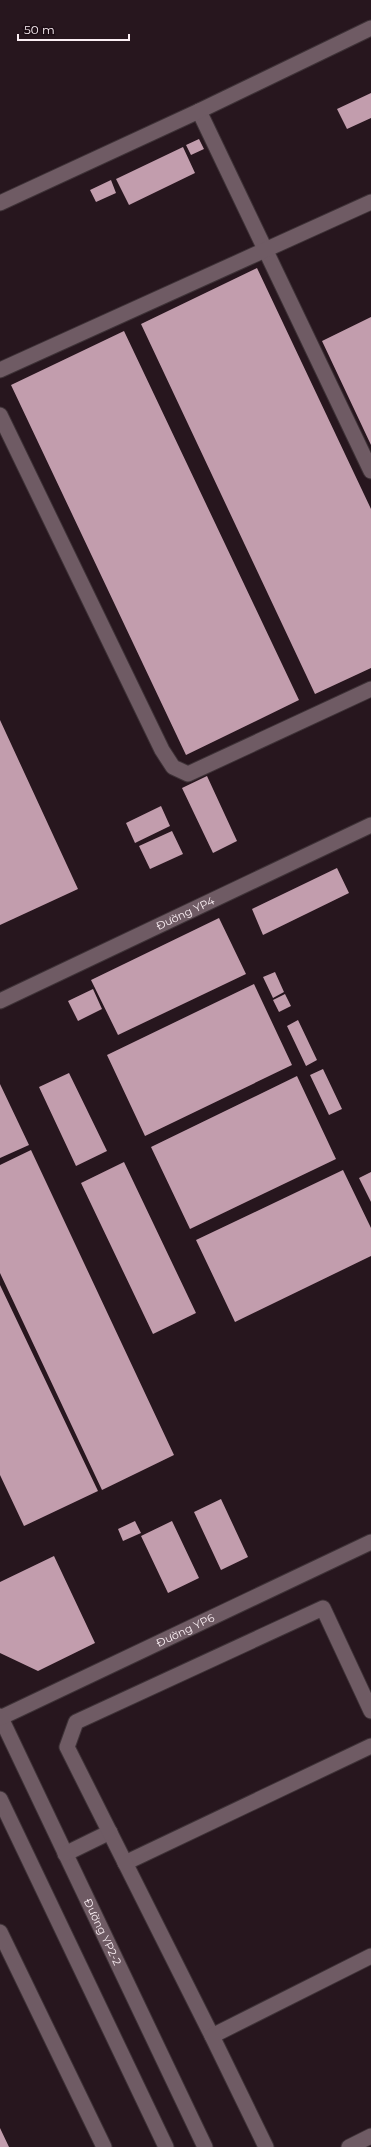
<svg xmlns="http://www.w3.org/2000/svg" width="371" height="2147" font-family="Montserrat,sans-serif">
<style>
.building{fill:#c29dad}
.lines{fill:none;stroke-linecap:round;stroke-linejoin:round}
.minor-casing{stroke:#3e3237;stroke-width:17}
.minor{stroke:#6f5b64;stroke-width:15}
.labels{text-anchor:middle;stroke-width:4;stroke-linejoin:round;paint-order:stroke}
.street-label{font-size:11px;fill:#fbeff4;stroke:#1d0d15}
</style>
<rect width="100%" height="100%" fill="#27161e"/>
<path class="building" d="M371,93V118L347,129L337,109Z
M199,139L204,149L191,155L186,145Z
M183,147L195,173L129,205L116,179Z
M111,180L116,193L96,202L90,190Z
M257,268L371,509V668L315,694L141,324Z
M371,317V445L322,341Z
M124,331L299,700L186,755L11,385Z
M0,720L78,889L0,925Z
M207,776L237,841L213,853L182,788Z
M161,806L170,826L135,843L126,823Z
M172,831L183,854L150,869L139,846Z
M337,868L349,893L263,935L252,909Z
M219,918L246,974L118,1035L91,980Z
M275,972L284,992L273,998L263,977Z
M254,984L292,1065L145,1136L107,1055Z
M93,989L102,1009L78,1021L68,1001Z
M285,994L291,1006L279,1012L273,1000Z
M298,1020L317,1060L306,1066L287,1026Z
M323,1069L342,1109L329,1115L310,1075Z
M69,1073L107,1151L76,1166L39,1087Z
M297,1076L336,1159L190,1229L151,1147Z
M0,1084L29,1145L0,1158Z
M31,1150L174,1455L102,1490L0,1273V1165Z
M124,1162L196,1313L153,1334L81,1183Z
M343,1170L371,1228V1256L235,1322L196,1240Z
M371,1172V1202L359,1178Z
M0,1285L98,1491L24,1526L0,1475Z
M221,1499L248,1557L221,1570L194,1512Z
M135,1521L141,1533L123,1541L118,1529Z
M172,1521L199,1578L168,1593L141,1536Z
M54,1556L95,1643L38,1671L0,1653V1582Z
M0,2128L9,2147H0Z"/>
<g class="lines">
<g class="minor-casing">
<g id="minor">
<path d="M199,111L371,471"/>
<path d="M0,203L199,111L371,28"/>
<path d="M0,370L371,202"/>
<path d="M0,415L162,750L173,767L188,774L371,689"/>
<path id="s1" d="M0,1001L371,825"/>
<path id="s2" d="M0,1716L205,2147"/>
<path id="s3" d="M0,1718L371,1542"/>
<path d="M0,1799L166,2147"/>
<path d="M65,1854L110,1832"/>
<path d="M125,1863L371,1746"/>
<path d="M0,1932L104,2147"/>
<path d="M212,2036L67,1747L76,1722L323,1608L371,1711"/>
<path d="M266,2147L212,2036L371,1956"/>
<path d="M349,2147L371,2136"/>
</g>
</g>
<use href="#minor" class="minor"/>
</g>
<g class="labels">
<g class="street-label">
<text dy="4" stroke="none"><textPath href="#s1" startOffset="205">Đường YP4</textPath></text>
<text dy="4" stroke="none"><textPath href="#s3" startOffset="205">Đường YP6</textPath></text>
<text dy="4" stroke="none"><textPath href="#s2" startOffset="239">Đường YP2-2</textPath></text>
</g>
</g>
<path d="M18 34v6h111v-6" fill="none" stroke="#fbeff4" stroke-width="2"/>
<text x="24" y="34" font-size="12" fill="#fbeff4" stroke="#1d0d15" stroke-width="3" paint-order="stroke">50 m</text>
</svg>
